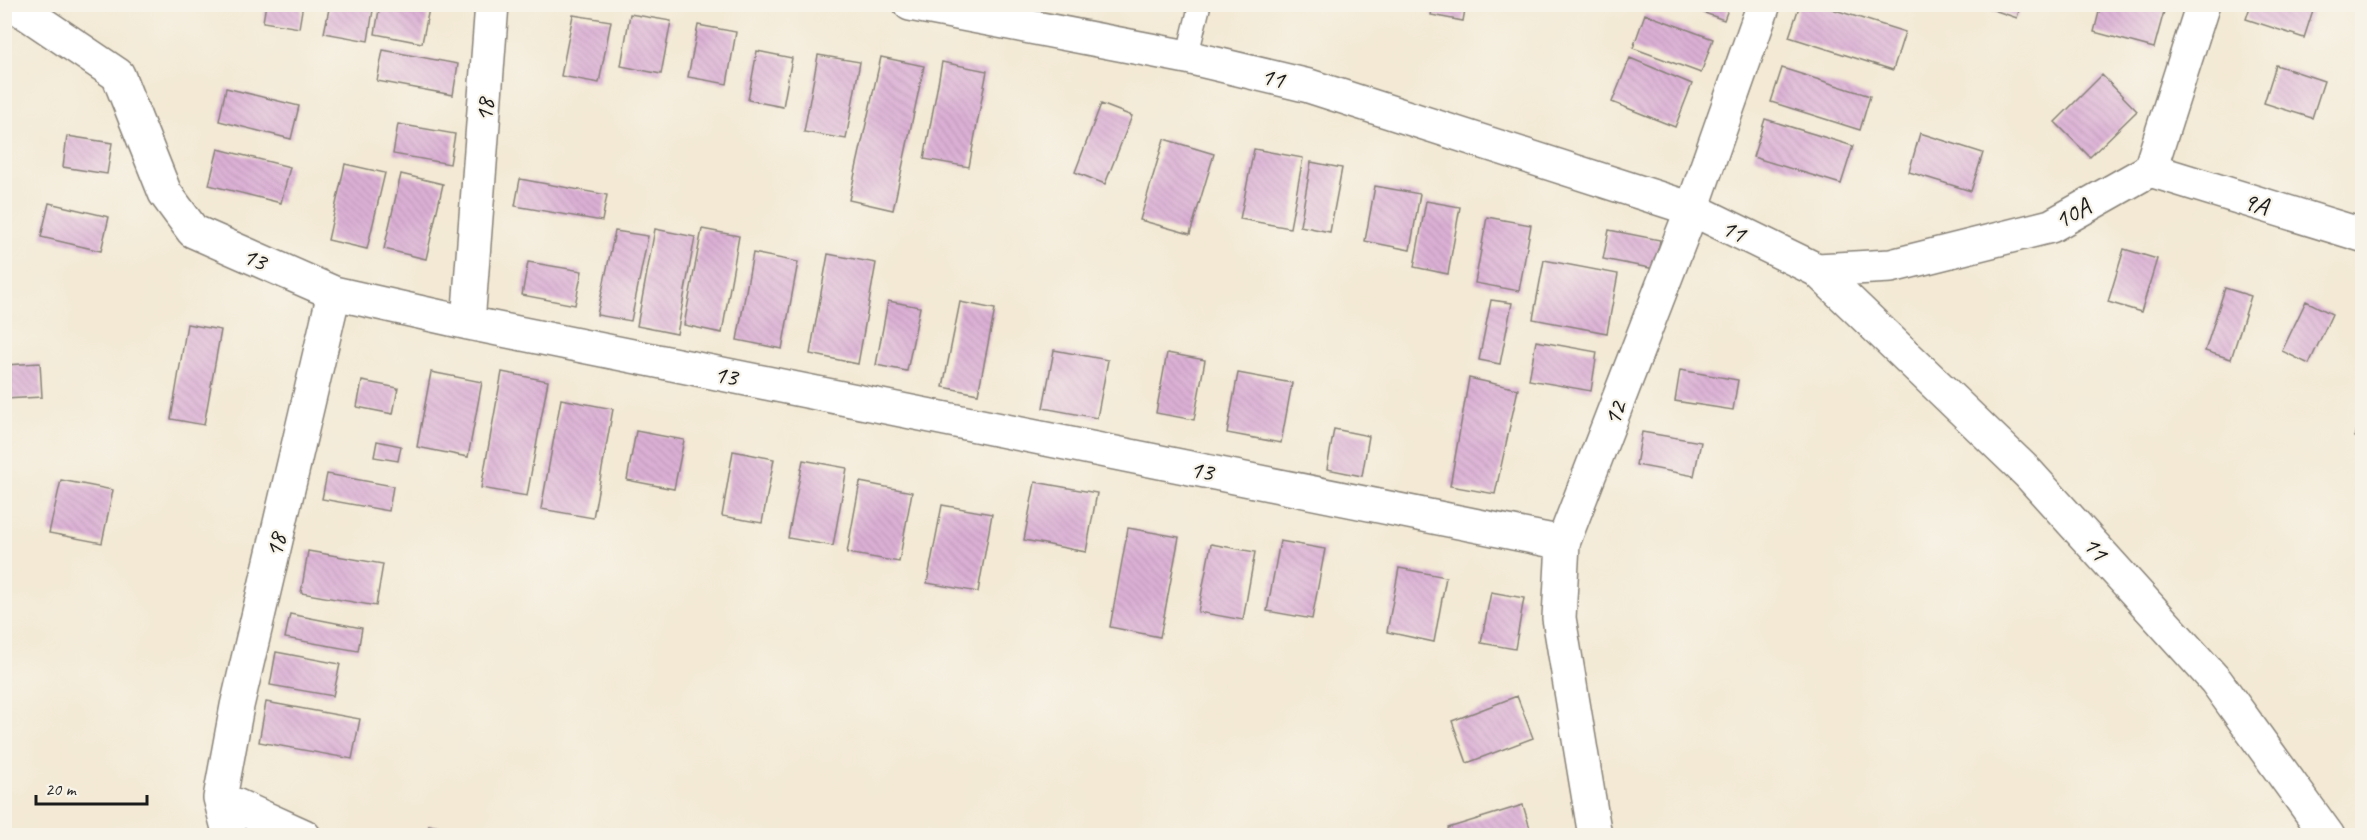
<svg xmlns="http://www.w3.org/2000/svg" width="2367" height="840" font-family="Caveat,sans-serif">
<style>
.building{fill:url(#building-back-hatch)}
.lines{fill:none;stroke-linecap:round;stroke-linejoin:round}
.lane-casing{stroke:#888278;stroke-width:24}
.street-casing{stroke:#888278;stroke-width:36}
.lane{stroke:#fff;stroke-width:21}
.street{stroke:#fff;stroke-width:33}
.labels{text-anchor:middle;stroke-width:4.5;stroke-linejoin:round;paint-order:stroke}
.street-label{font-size:26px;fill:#1c1c1c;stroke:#f7f3e8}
</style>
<defs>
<pattern id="building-back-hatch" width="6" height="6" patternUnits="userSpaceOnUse" patternTransform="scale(1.5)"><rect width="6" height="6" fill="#dcb0d6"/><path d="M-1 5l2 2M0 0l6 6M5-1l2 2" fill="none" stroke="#bc97b7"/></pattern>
</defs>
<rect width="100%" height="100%" fill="#f7f3e8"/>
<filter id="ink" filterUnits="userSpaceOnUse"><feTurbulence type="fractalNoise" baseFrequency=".0167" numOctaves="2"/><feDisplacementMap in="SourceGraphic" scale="12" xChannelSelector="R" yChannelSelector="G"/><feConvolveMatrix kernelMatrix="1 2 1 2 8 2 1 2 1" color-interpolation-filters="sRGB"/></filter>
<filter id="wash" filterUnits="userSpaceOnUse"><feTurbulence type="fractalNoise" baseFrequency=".008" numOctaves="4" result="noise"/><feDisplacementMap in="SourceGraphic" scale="24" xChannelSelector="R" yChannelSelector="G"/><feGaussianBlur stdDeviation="1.35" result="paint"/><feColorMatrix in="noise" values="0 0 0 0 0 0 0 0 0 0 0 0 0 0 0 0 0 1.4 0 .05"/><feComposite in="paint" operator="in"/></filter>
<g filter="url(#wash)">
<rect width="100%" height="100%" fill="#f3e9d4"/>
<g id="blocks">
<path class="building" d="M266,4H303L299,28L263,22Z
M330,4H374L368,41L324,33Z
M380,4H430L422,43L375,34Z
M1433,4H1466L1463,21L1431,15Z
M1680,4H1730L1724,20Z
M1800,4H1816L1905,32L1893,70L1789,37Z
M1976,4H2021L2017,18Z
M2101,4H2166L2154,48L2094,32Z
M2251,4H2306L2314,7L2304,38L2246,19Z
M630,14L671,21L661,74L621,66Z
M1645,14L1713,39L1701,73L1633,48Z
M573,15L611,21L599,83L561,76Z
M698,25L736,32L727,84L688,77Z
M383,50L458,64L453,95L377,81Z
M757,51L792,58L783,107L748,100Z
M818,55L860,62L846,139L804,132Z
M881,57L924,66L893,210L849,200Z
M1630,58L1692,84L1675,127L1612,102Z
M942,62L987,71L969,167L924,159Z
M2276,65L2324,81L2312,118L2264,103Z
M1782,68L1870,96L1860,130L1771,102Z
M2102,75L2137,111L2090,157L2055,122Z
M4,88L11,112L4,113Z
M226,88L299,106L291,139L219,121Z
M1101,104L1132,116L1105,184L1075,172Z
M1765,119L1853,146L1841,184L1753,157Z
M398,124L455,134L450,164L393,154Z
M1920,133L1983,153L1971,191L1909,172Z
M67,136L112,143L107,174L63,167Z
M1164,139L1214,154L1190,234L1140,220Z
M218,149L290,167L281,203L209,185Z
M1254,149L1303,158L1290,228L1240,219Z
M1311,162L1342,168L1330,232L1300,226Z
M345,164L385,173L367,249L328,240Z
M401,174L443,184L426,259L384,249Z
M520,179L607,195L602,221L515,206Z
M1375,186L1420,194L1410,250L1365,241Z
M1426,201L1460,207L1448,274L1414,267Z
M49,203L109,217L101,251L41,237Z
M1487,217L1531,225L1519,291L1475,283Z
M655,229L695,237L677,334L637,326Z
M702,229L739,236L722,333L684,325Z
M1609,230L1660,240L1655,269L1603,259Z
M615,231L648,236L631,321L597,315Z
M2124,249L2157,259L2141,312L2108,302Z
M753,253L798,262L782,349L737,340Z
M828,254L876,263L858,364L810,354Z
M1544,260L1618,274L1607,333L1533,319Z
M528,262L582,271L575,305L522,295Z
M2225,288L2251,296L2231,359L2205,351Z
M1491,300L1512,303L1500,364L1479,360Z
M888,301L920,307L907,371L876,365Z
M2306,301L2332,314L2309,364L2282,351Z
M960,302L995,309L978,394L943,387Z
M187,324L221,330L204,425L171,419Z
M1536,341L1597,352L1591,391L1529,380Z
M1054,350L1108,360L1097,418L1043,408Z
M1167,353L1205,360L1194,420L1156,413Z
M40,363L42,397L4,399V365Z
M1680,370L1738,380L1733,410L1675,401Z
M431,372L482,382L468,457L417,447Z
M502,372L548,381L527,496L481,488Z
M1238,373L1292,383L1281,443L1227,433Z
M1469,378L1518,389L1495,494L1450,486Z
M362,381L398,388L393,414L357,407Z
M561,399L613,409L593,518L541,509Z
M2362,418V441L2354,437Z
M1334,429L1369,436L1362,476L1327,469Z
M636,431L684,440L674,489L627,480Z
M1642,432L1701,442L1694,476L1636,465Z
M377,441L401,446L398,461L374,457Z
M733,451L774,459L762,523L722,516Z
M803,460L847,468L833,546L788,538Z
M327,474L393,486L389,511L322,499Z
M61,480L113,490L102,543L49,533Z
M860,482L912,492L899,562L847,553Z
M1035,482L1097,493L1086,552L1024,540Z
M942,505L992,514L978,592L927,583Z
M1128,528L1179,537L1160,637L1110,627Z
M1280,541L1325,549L1312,619L1267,611Z
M1211,544L1255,552L1243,620L1198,612Z
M308,551L383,564L376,606L301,593Z
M1399,568L1446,577L1434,642L1387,632Z
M1491,592L1524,598L1515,649L1481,643Z
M290,614L362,628L358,651L285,638Z
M276,652L340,664L333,696L270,685Z
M1517,696L1533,738L1467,763L1452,721Z
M266,702L360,719L352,759L259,742Z
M1523,805L1532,835L1450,836L1448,828Z
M429,825L469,833L468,836H427Z"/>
</g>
</g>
<g filter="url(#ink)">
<use href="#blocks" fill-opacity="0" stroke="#888278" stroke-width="1.5"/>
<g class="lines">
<g class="lane-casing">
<path id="lane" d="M1187,57L1200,4"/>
</g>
<g class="street-casing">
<path id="street" d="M13,4L118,75L165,193L193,231L334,293L468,323L1563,543
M910,4L1187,57L1309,86L1692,209L1817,270L2028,473L2216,681L2328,836
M2150,170L2362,235
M1817,270L1891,266L2051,226L2150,170L2203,4
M468,323L492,4
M220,798L304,836
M230,836L220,798L237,706L334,293
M1595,836L1559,618L1563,543L1692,209L1764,4"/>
</g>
<use href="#lane" class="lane"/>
<use href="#street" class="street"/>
</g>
</g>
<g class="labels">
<g class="street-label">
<text transform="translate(1273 77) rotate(14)" y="9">11</text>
<text transform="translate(484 110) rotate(-86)" y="9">18</text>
<text transform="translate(2256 203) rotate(17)" y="9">9A</text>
<text transform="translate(2072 213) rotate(-28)" y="9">10A</text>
<text transform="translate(1734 230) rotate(26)" y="9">11</text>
<text transform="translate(255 258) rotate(24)" y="9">13</text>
<text transform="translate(726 375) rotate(11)" y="9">13</text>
<text transform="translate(1614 413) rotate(-69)" y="9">12</text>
<text transform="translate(1202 470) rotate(11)" y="9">13</text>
<text transform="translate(275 545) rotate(-77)" y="9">18</text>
<text transform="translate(2096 548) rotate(48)" y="9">11</text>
</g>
</g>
<rect width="2367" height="840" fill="none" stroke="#f7f3e8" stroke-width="24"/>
<path d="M36 795v9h111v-9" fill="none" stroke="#1c1c1c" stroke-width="3"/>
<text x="45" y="795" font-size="18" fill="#1c1c1c" stroke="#f7f3e8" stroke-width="4.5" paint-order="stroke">20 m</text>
</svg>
